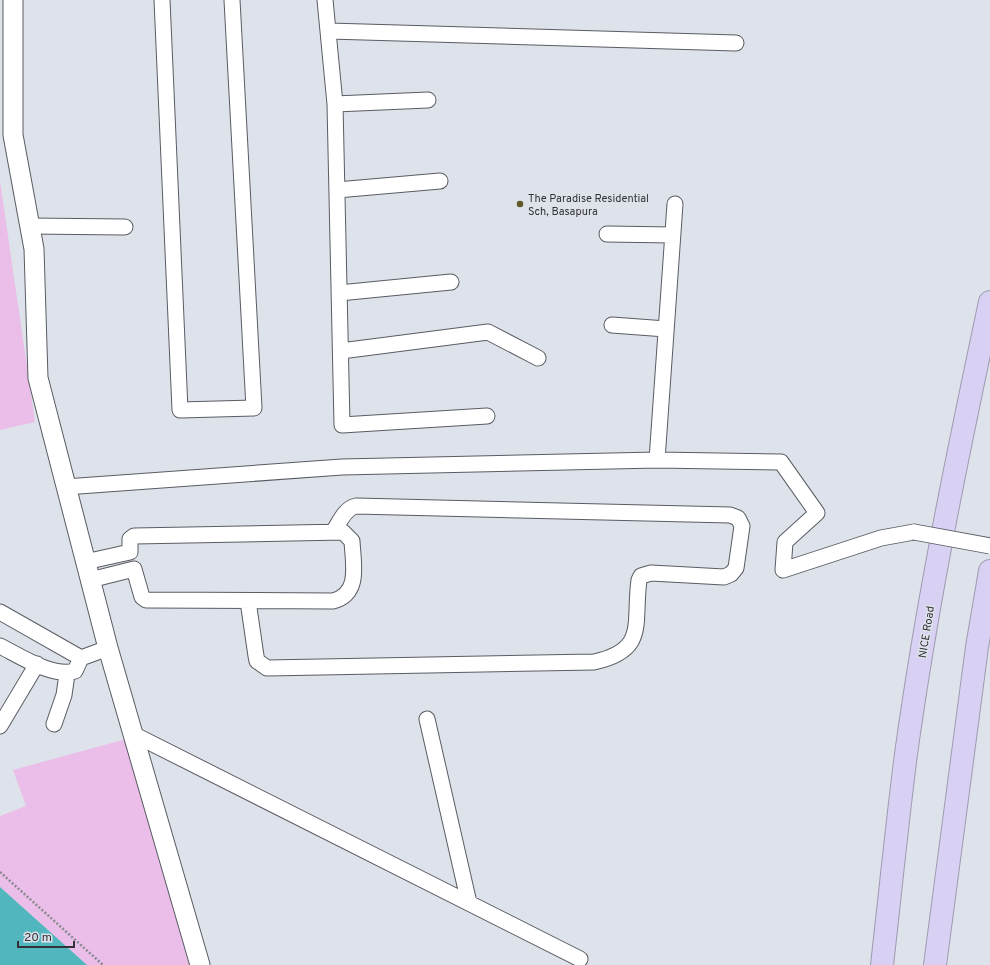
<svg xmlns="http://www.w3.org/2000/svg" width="990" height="965" font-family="Overpass,sans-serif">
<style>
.green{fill:#eabee8}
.water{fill:#51b6bd}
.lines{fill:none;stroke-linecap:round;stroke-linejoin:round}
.minor-casing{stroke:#595c63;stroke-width:17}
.tertiary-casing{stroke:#595c63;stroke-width:21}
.motorway-casing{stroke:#9f9ab1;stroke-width:24}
.path{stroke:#87898f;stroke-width:2.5;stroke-dasharray:2 2;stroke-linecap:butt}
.minor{stroke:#fff;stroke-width:15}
.tertiary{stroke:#fff;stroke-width:19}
.motorway{stroke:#d9d1f3;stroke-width:22}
.minor-bridge-casing{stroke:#595c63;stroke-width:17;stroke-linecap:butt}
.minor-bridge{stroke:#fff;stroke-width:15}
.poi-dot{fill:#5d5a27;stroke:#dee2ea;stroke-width:1.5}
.labels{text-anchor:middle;stroke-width:3;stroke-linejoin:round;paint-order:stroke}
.poi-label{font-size:11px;fill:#323336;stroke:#dee2ea;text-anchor:start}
.street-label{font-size:11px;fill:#323336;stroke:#dee2ea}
</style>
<rect width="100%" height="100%" fill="#dee2ea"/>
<path class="green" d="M0,181L35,422L0,430Z
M126,739L189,965H87L0,887V816L26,806L13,770Z"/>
<path class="water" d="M0,887L87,965H0Z"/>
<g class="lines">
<g class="minor-casing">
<path id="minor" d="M162,0L180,410L254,408L232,0
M325,0L335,104L342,425L487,416
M329,31L736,43
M335,104L428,100
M337,190L440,181
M30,226L125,227
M607,234L673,235
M339,293L451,282
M612,325L666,329
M341,351L488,332L538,358
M657,460L675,204
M65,487L342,467L657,460L781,462L817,513L785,542L783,570L881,538L914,532
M85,562L130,552V539L134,536L343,532L352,541C353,563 361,594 333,601L146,600L142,597L134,569L90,580
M248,601L256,656L257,661L267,668L594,662C648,650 633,624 639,580L641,576L651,573L724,577L731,574L736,568L742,526L738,518L730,515L356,506C345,508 339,523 333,532
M0,612L81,658
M0,646C20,656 53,678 75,671L81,658L108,648
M427,719L469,903
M54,724L64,695L67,674
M0,726L37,664
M133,734L580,959"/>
</g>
<g class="tertiary-casing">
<path id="tertiary" d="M13,0V135L34,249L38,378L108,648L200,965"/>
</g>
<g class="motorway-casing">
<path id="motorway" d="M882,965C890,895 897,824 906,754C927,602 958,452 990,302
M935,965L977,647L990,571"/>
</g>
<path class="path" d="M0,872L103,965"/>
<use href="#minor" class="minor"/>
<use href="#tertiary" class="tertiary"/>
<use href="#motorway" class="motorway"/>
<g class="minor-bridge-casing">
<path id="minor-bridge" d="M914,532L990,546"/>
</g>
<use href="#minor-bridge" class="minor-bridge"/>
</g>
<circle class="poi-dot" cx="520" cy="204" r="4"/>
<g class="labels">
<g class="poi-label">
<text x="528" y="202">The Paradise Residential<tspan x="528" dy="13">Sch, Basapura</tspan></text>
</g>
<g class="street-label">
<text transform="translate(926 632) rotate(-81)" y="4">NICE Road</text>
</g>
</g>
<path d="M18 941v6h56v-6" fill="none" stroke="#323336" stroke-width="2"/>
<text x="24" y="941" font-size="12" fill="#323336" stroke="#dee2ea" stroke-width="3" paint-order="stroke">20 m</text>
</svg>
